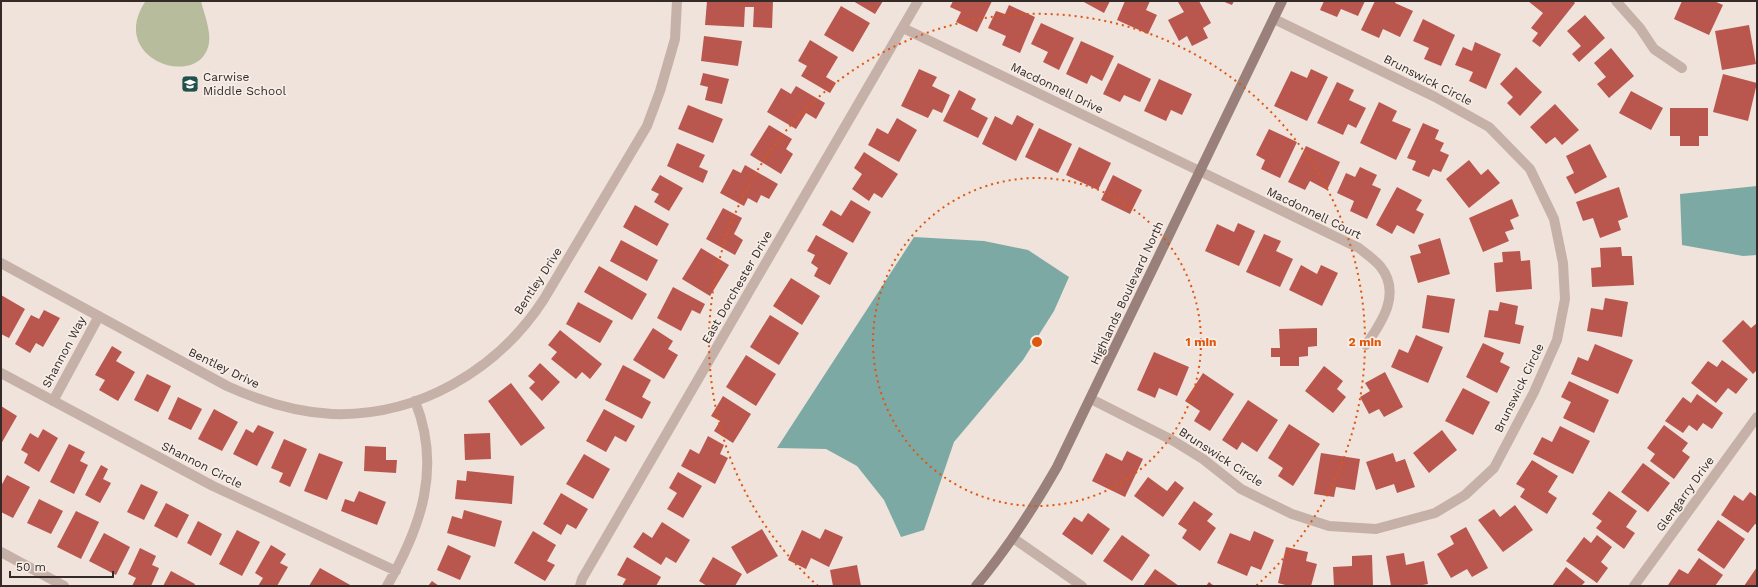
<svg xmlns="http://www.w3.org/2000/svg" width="1758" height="587" font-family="'Work Sans',sans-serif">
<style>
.green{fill:#b7bc9d}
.water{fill:#7da9a4}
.building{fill:#b9574f}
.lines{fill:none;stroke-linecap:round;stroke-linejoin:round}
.street{stroke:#c6b1a9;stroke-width:10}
.secondary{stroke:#99807a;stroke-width:10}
.ring{fill:none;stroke:#df570d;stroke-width:2;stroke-dasharray:2 4}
.labels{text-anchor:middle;stroke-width:3.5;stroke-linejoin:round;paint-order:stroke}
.poi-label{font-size:12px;fill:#342a28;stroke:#f7ede7;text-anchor:start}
.street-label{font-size:12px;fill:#342a28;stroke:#f7ede7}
.centre{fill:#df570d;stroke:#f7ede7;stroke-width:2}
.ring-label{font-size:12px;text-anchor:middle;font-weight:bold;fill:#df570d;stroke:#f7ede7;stroke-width:3.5;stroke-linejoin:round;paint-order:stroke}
</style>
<rect width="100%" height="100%" fill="#efe3dc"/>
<path class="green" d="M201,1C204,14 211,30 209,43C201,91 107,60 145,2Z"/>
<path class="water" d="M1757,186V255L1743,256L1682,245L1680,194Z
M914,237L984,241L1028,250L1069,277L1054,311L1023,360L954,442L924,530L901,537L884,500L857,466L826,449L777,448Z"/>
<path class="building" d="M707,1H773L772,28L753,27L754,7H745L744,27L705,25Z
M853,1H883L875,14Z
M953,1H992L977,32L956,22L961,12L950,7Z
M1082,1H1110L1104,13Z
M1125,1H1150L1146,10L1157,15L1148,34L1117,20Z
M1180,1H1199L1211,23L1203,28L1208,38L1192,46L1187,36L1179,41L1168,20L1184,12L1178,2Z
M1222,1H1234L1232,5Z
M1324,1H1365L1358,16L1341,9L1337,17L1320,10Z
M1375,1H1396L1395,3L1413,11L1400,37L1383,29L1379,38L1361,30Z
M1528,1H1573L1575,3L1540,47L1532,41L1538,33L1531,28L1543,13Z
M1682,1H1714L1723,5L1709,35L1674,19Z
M1009,5L1035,17L1020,53L1002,45L1006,36L988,28L996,11L1005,14Z
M841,6L870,23L853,52L824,35Z
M1585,15L1605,38L1579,62L1572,54L1581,46L1567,31Z
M1423,19L1455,35L1441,66L1424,59L1429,48L1413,41Z
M1041,23L1074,38L1059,70L1043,62L1048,52L1031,44Z
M1749,25L1756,64L1722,70L1715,31Z
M704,36L742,41L738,66L701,61Z
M810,40L838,57L826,77L836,83L830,93L801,76L807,66L798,61Z
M1081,41L1114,56L1102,81L1091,75L1087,84L1066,74Z
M1475,42L1501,54L1486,89L1469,81L1473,72L1455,65L1463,47L1472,51Z
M1611,48L1634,76L1609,98L1597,84L1606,77L1594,63Z
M1118,63L1151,79L1140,102L1124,95L1120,102L1103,94Z
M1516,67L1542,92L1520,116L1507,103L1513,97L1500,84Z
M919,69L937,77L932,86L950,95L942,113L933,109L928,118L901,106Z
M1311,69L1328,77L1307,121L1274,106L1291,71L1307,78Z
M703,73L729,79L722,104L705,100L708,87L700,85Z
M1723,74L1757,83L1748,121L1713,112Z
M1159,79L1192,94L1182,115L1171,110L1166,121L1144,111Z
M1337,82L1354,90L1349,100L1366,108L1356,128L1348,124L1343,135L1317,123Z
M796,86L825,103L816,119L806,113L796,129L767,112L781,88L791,94Z
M959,90L976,99L971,109L988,118L978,138L943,121Z
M1631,91L1663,108L1651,130L1619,113Z
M1379,102L1397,111L1392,121L1411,129L1396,160L1360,143Z
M1555,104L1579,130L1562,145L1555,137L1546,144L1530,127Z
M688,105L723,119L713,143L678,129Z
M1670,108H1708V136H1699V146H1680V136H1670Z
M1017,115L1034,124L1016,161L982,144L995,116L1012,125Z
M897,118L917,130L899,162L868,145L877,128L888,134Z
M1423,123L1439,130L1435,139L1444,143L1440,151L1449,155L1441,172L1433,169L1429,177L1412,170L1416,161L1407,158Z
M769,125L792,139L786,149L793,154L781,174L750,155Z
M1039,128L1072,144L1058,173L1025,157Z
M1269,129L1297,142L1280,178L1261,169L1265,160L1256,155Z
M677,143L705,155L699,167L708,171L703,183L667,166Z
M1590,144L1607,177L1575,194L1566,177L1574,173L1566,156Z
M1306,146L1340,162L1327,190L1310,181L1305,190L1288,182Z
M1079,147L1111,163L1098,190L1066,175Z
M864,152L898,174L882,198L874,193L869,201L852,189L862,174L854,168Z
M1469,160L1481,175L1488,169L1500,183L1469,208L1446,179Z
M745,165L778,184L769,199L761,195L757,203L748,198L744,206L720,193L733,169L741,173Z
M1360,167L1377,175L1372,185L1381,189L1367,219L1350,211L1354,201L1337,193L1346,173L1355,177Z
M660,175L683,188L669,211L654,202L659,194L651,190Z
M1113,175L1142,190L1130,214L1101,200Z
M1397,187L1422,200L1416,210L1424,214L1414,234L1397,225L1392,234L1376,225Z
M1619,187L1628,217L1618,221L1621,230L1600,238L1593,218L1583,221L1576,202Z
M1512,199L1519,216L1510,220L1514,229L1505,232L1509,241L1483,252L1469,218Z
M851,200L871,212L853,243L822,225L831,210L841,216Z
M635,205L669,224L657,246L623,227Z
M723,208L742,218L734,234L743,240L735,255L706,239Z
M1238,223L1255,231L1239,266L1205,251L1217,224L1234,232Z
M1264,234L1281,241L1276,251L1293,259L1280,287L1246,272Z
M816,235L848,253L830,285L814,276L818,268L811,263L815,255L807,251Z
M1440,238L1450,274L1418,283L1410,256L1421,253L1418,245Z
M621,240L658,260L647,281L610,261Z
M1621,247L1622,256H1632L1634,285L1592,287L1591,268L1601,267L1600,248Z
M701,248L729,265L710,296L682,279Z
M1520,251L1521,261L1530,260L1532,289L1496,292L1494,263L1503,262L1502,252Z
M1301,265L1317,274L1321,265L1338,273L1322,306L1289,290Z
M599,266L647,294L632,320L584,292Z
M791,278L820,296L802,325L773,306Z
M673,287L705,304L700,314L692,310L681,331L657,318Z
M1,295L25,309L9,338L1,334Z
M1427,295L1455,299L1449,333L1422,328Z
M1605,298L1628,302L1622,337L1587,331L1591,308L1603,310Z
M578,302L613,321L600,343L566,324Z
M1500,302L1518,306L1515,324L1524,326L1520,344L1484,337L1489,310L1498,311Z
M44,310L60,318L43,347L36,343L30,353L15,344L31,315L39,319Z
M770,315L799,333L779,365L750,347Z
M1743,320L1751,328L1757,323V370L1753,374L1722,341Z
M653,328L673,341L668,349L678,355L664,379L633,360Z
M1317,328V346L1308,347V356L1299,357V366H1280V357H1271V348H1280L1279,329Z
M560,330L602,364L590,379L582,372L576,379L551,359L557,352L548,345Z
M1416,335L1443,347L1428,383L1391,367L1399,349L1408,353Z
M1483,343L1504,353L1500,362L1510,367L1497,393L1466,377Z
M1595,344L1633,360L1618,394L1571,374L1578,357L1588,361Z
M112,346L122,352L116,361L135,372L118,401L99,390L105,380L95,375Z
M1154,352L1189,367L1177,396L1159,388L1155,398L1137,390Z
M746,355L776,374L756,406L726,387Z
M1722,360L1748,379L1736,394L1728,388L1716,403L1691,383L1708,361L1717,367Z
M540,363L560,382L542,401L529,388L535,382L528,376Z
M623,365L651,380L642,397L651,402L642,419L605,400Z
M1324,366L1343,381L1337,389L1346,397L1333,413L1305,391Z
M1385,372L1403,407L1384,417L1379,409L1369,414L1360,397L1370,391L1365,383Z
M1203,373L1234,394L1210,431L1194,421L1200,411L1185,401Z
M147,374L171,386L158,412L134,400Z
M1569,381L1609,400L1594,433L1563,418L1571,402L1561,397Z
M511,383L545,428L521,446L488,401Z
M1463,388L1490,402L1473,435L1445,421Z
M1697,394L1723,413L1712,429L1703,423L1697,431L1689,425L1683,433L1665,421L1683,397L1691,403Z
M723,396L751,414L733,443L714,431L720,421L711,416Z
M178,397L202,409L191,430L168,419Z
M1248,400L1278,420L1257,452L1242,442L1237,450L1222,440Z
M1,406L17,416L1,444Z
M214,409L238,422L222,451L198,439Z
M604,409L635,426L626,442L615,436L606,452L586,441Z
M1289,424L1320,444L1293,486L1278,476L1283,468L1268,458Z
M258,425L274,432L257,466L233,454L246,429L253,433Z
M1664,425L1688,443L1682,451L1690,457L1674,479L1650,461L1655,454L1647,448Z
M1560,426L1590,441L1573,474L1533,454L1542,437L1552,442Z
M43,429L58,438L39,472L24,463L28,454L21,450L30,433L38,438Z
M1442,430L1457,450L1429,473L1413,453Z
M490,433L491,459L465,460L464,434Z
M708,436L724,445L720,454L728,458L715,484L681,466L690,449L699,454Z
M284,439L307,449L290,487L279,482L283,473L271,468Z
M69,444L85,452L80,461L88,465L74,494L50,482Z
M365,446L386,447V460H397L396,473L364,471Z
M1127,451L1143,459L1125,497L1092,481L1106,453L1122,461Z
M319,453L343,462L327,500L304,491Z
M1321,453L1360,459L1355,490L1336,487L1334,497L1314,494Z
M1393,453L1396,462L1405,459L1415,487L1397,493L1394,484L1376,490L1366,462Z
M584,454L610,469L593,499L566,484Z
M1532,460L1558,476L1548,492L1557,498L1547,514L1520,497L1525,489L1516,484Z
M1643,463L1670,483L1648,512L1621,492Z
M101,465L108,469L103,479L111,483L100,503L85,495Z
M467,471L514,476L512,504L455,499L457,480L466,481Z
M678,472L702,486L683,518L667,509L677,493L669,488Z
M7,475L30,487L13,518L1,512V486Z
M1148,477L1167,491L1175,481L1184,488L1163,517L1134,496Z
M141,484L158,492L144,520L127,512Z
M359,491L386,502L377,525L341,511L345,499L354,502Z
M1609,491L1637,511L1626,527L1635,533L1624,549L1596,528L1602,521L1592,514Z
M1750,492L1757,497V525L1755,524L1748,533L1721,515L1734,495L1743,501Z
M561,493L588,509L576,529L567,524L561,535L543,524Z
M39,499L63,511L51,534L27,523Z
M1194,501L1213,514L1207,521L1216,528L1200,551L1182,538L1187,530L1178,524Z
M166,503L189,515L177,538L154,526Z
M1515,505L1533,530L1503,552L1478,520L1494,509L1500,517Z
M464,510L502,521L495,547L447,533L452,516L462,519Z
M76,511L99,522L81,559L57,547Z
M1088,513L1110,529L1092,555L1062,534L1074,517L1082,522Z
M1718,520L1745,539L1724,569L1697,550Z
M198,521L222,534L211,556L187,543Z
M662,522L690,540L676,563L666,557L661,565L633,547L643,532L652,538Z
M1466,527L1488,568L1472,577L1467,569L1451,578L1437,554L1454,544L1450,536Z
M762,529L778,556L747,574L731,547Z
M825,529L843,537L829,567L811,558L806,569L788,560L802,530L820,539Z
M237,530L260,542L242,576L219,564Z
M533,531L556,545L547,561L555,565L545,581L514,563Z
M1254,531L1274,540L1261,570L1251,566L1247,576L1217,563L1230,533L1250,541Z
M104,533L130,547L116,575L89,561Z
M1122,535L1150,555L1132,581L1103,561Z
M1597,535L1612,547L1601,562L1608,568L1597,583L1566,561L1584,537L1591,543Z
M271,545L286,554L280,563L288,567L277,586H258L263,578L255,573Z
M448,545L471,556L460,580L437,570Z
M1286,547L1308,552L1306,561L1317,564L1311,586H1289L1278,583Z
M140,548L156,556L152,565L159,568L151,586H132L136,578L128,574Z
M1404,553L1406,565L1424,561L1428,584L1417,586H1391L1386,556Z
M1372,555L1373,586H1334L1333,567L1352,566V556Z
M627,557L661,577L656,586H622L626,579L617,575Z
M713,557L742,574L735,586H707L699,581Z
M1699,558L1723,575L1715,586L1668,585L1679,569L1688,574Z
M857,565L861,586H833L830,570Z
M1566,567L1585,582L1581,586H1552Z
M1757,567V586H1744Z
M320,568L352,586H309Z
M1155,569L1179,586H1143Z
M171,571L195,584L194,586H163Z
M432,581L439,586H428Z
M1209,582L1214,586H1206Z"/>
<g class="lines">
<path class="street" d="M1616,1L1640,28L1654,49L1682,68
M903,28L1359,248C1366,254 1374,259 1380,266C1402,293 1382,322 1366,345
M1,263L227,386C260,401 295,412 332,414C418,417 498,370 544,299L647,126L660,91L675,39L677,1
M1,373L213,486L396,571
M1091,399L1172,440L1203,459L1241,489L1292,514L1329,526L1376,529L1435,513L1465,495L1494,468L1534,392L1557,340L1565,299L1563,263L1554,219L1530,169L1489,127L1435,97L1274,19
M53,401L99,316
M1013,538L1082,586
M1,552L64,586
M387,586C421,527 442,468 415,401
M580,586L582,579L918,1
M1634,586L1757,417"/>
<path class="secondary" d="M976,586C1007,549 1033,509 1057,467L1282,1"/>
</g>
<g class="ring">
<circle cx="1037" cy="342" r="164"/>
<path d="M818 586A328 328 0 1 1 1256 586"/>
</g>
<defs>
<g id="school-square" transform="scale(0.9)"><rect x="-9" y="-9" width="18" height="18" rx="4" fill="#22514c" stroke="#f7ede7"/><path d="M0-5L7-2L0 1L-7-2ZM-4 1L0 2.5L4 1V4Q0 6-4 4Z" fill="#fff"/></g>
</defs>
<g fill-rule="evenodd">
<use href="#school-square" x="190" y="84"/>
</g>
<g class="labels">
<g class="poi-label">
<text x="203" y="81">Carwise<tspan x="203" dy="14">Middle School</tspan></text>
</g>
<g class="street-label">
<text transform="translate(1428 80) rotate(27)" y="4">Brunswick Circle</text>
<text transform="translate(1057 88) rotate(26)" y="4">Macdonnell Drive</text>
<text transform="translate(1314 213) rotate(26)" y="4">Macdonnell Court</text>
<text transform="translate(538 281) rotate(-57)" y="4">Bentley Drive</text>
<text transform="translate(737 287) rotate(-60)" y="4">East Dorchester Drive</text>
<text transform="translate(1127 293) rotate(-65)" y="4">Highlands Boulevard North</text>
<text transform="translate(64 352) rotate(-62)" y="4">Shannon Way</text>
<text transform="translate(224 368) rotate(26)" y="4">Bentley Drive</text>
<text transform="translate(1519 388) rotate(-64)" y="4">Brunswick Circle</text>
<text transform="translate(1221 457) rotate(33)" y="4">Brunswick Circle</text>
<text transform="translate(202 465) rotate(27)" y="4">Shannon Circle</text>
<text transform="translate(1685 494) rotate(-54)" y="4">Glengarry Drive</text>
</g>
</g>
<circle cx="1037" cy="342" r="6" class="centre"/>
<g class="ring-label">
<text x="1201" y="346">1 min</text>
<text x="1365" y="346">2 min</text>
</g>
<rect width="1758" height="587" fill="none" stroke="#342a28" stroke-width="4"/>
<path d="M10 571v6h103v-6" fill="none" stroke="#342a28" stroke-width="2"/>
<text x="16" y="571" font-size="12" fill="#342a28" stroke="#f7ede7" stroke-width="3" paint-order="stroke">50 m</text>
</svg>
